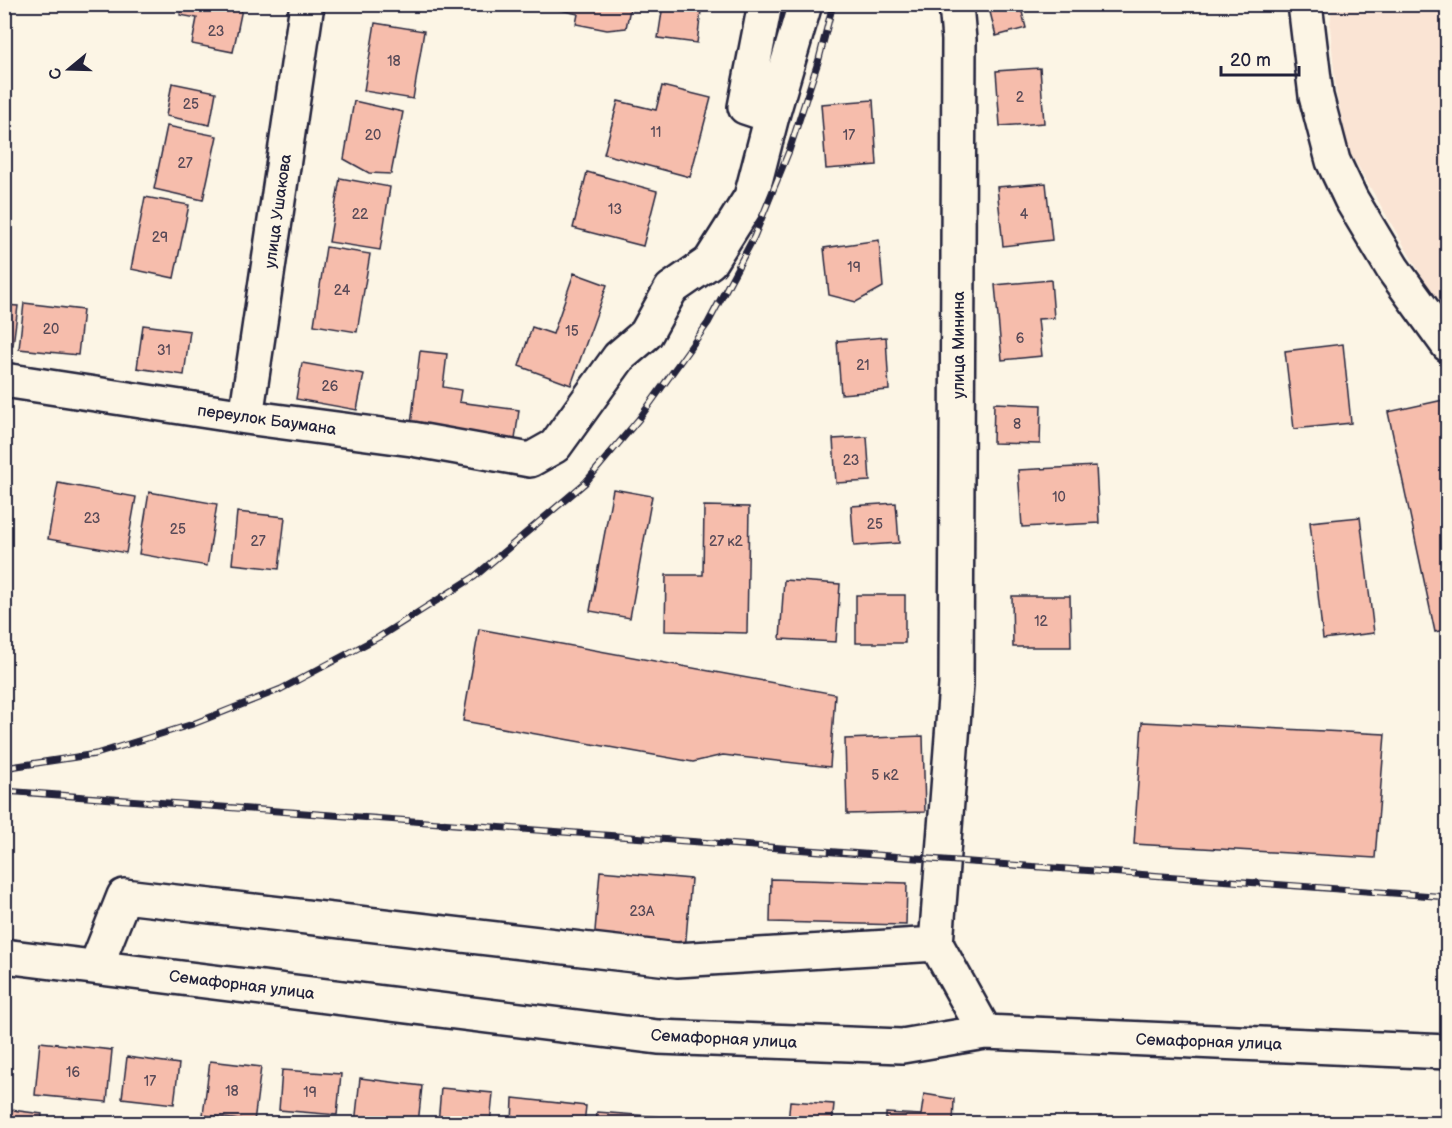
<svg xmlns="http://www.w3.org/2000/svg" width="1452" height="1128" font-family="'Balsamiq Sans',sans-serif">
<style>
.built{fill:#fae4d4}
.building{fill:#f6bdac;stroke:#22223b;stroke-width:1.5}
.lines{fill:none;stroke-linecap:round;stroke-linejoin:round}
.minor-casing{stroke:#22223b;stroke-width:38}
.minor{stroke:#fcf5e5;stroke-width:33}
.rail-casing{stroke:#22223b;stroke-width:7}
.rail{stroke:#fcf5e5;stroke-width:4.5;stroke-dasharray:14;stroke-linecap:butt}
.labels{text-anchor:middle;stroke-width:4.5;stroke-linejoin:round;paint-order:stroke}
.number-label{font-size:14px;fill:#574957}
.street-label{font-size:16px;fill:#22223b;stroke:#fcf5e5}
</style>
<rect width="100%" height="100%" fill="#fcf5e5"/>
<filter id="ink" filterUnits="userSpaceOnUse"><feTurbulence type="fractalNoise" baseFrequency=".0167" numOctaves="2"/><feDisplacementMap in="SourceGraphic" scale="12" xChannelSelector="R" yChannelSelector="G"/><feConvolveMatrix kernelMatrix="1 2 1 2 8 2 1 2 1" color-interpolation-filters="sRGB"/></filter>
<g filter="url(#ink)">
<path class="built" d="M1332,5H1447L1448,306L1442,311L1349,151L1336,92L1330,26Z"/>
<path class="building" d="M182,4H243L233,52L192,44L197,18L180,15Z
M552,4H631L626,28L607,30L576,24L578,14L552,8Z
M988,4H1020L1026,28L996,36Z
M663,5L701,11L697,43L658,38Z
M375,23L424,31L413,99L364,91Z
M1040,68L1044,123L1000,126L996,71Z
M172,83L216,92L210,125L166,116Z
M662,86L711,98L690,177L604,154L618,101L656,110Z
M873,100L877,165L826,169L821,104Z
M354,101L403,112L391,174L369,173L344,159Z
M167,126L217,136L203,200L154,189Z
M587,172L657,191L643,246L573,228Z
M340,178L390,187L380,250L329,242Z
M1046,183L1052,240L1003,246L997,187Z
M145,197L189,205L174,278L131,269Z
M879,240L883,287L856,302L829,295L824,248Z
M326,247L370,254L357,332L314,325Z
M574,273L607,285L571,385L519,366L532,327L553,334Z
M1051,280L1054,318L1038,319L1042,356L1002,360L995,285Z
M24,303L83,310L78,355L19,349Z
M4,305L18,306L13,345L4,344Z
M143,325L190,331L184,375L137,368Z
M886,337L889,390L841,394L837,341Z
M1343,344L1351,423L1294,429L1285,351Z
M420,351L447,354L443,387L461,390L459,402L519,410L514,447L410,433Z
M302,363L364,374L357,410L296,399Z
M1448,399V629L1435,632L1388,412Z
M994,403L1041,405L1040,444L993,443Z
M867,437L870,481L836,483L833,439Z
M1096,466L1099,523L1022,527L1018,470Z
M58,483L136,497L126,553L48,539Z
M613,489L652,496L630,618L590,611Z
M149,492L217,504L207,566L139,554Z
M896,503L899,543L854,546L851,506Z
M704,506L749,507L747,633L665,631L666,575H703Z
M237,512L285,517L279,569L232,564Z
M1360,517L1374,633L1323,639L1310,522Z
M784,580L840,584L836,642L780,639Z
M856,595H905V643H856Z
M1012,596H1070L1071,647H1013Z
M479,629L835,694L830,767L723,755L693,762L463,721Z
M1142,722L1385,734L1375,858L1134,844Z
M923,736L925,812L847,814L845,739Z
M600,871L691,879L685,950L594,943Z
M771,879L907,883L906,925L770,922Z
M40,1042L112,1050L107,1102L35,1095Z
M127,1057L179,1064L174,1104L122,1098Z
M210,1061L261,1067L254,1122L203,1115Z
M282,1070L341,1074L337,1115L279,1110Z
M360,1078L422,1086L418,1124H355Z
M441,1088L493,1093L490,1124H438Z
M924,1094L954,1099L953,1124H886V1113L921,1115Z
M513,1098L586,1106L584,1124H512Z
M790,1101L834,1104L832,1124H788Z
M4,1109L42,1114L41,1124H4Z
M597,1112L662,1117L661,1124H596Z
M686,1117L732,1122V1124H685Z"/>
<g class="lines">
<g class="minor-casing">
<path id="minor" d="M765,4L745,107L772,116
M1305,4L1316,96L1333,161L1351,199L1393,269L1448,345
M4,380L246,417L412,439L530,460L555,446L619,357L646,334L671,289L710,262L751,197L772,116L805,4
M246,417L307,4
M936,944L985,1032
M4,956L658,1037L902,1046L985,1032L1448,1052
M96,966L124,896L677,960L936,944L956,685L959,40L956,4"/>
</g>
<use href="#minor" class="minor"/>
<g class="rail-casing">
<path id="rail" d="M4,768L96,754L193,724L281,689L379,637L474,577L585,483L639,419L708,323L754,237L789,151L819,59L833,4
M4,791L1448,897"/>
</g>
<use href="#rail" class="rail"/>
</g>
</g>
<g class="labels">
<g class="number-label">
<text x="216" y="36">23</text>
<text x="394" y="66">18</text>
<text x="1020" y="102">2</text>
<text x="191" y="109">25</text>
<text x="656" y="137">11</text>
<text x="373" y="140">20</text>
<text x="849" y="140">17</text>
<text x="185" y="168">27</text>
<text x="615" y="214">13</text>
<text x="360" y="219">22</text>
<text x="1024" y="219">4</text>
<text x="160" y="242">29</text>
<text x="854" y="272">19</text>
<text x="342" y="295">24</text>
<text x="51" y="334">20</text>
<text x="572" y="336">15</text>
<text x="1020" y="343">6</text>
<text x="164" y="355">31</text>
<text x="863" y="370">21</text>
<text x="330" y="391">26</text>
<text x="1017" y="429">8</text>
<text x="851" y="465">23</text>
<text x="1059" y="502">10</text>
<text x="92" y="523">23</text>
<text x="875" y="529">25</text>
<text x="178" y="534">25</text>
<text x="258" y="546">27</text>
<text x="726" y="546">27 к2</text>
<text x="1041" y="626">12</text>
<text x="885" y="780">5 к2</text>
<text x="642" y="916">23А</text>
<text x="73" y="1077">16</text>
<text x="150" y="1086">17</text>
<text x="232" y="1096">18</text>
<text x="310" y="1097">19</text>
</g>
<g class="street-label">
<text transform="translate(277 211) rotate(-82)" y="6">улица Ушакова</text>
<text transform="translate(958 345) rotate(-90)" y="6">улица Минина</text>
<text transform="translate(267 419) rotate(8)" y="6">переулок Баумана</text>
<text transform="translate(242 984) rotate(7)" y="6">Семафорная улица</text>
<text transform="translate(724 1038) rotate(3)" y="6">Семафорная улица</text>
<text transform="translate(1209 1041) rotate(2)" y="6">Семафорная улица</text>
</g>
</g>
<rect width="1452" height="1128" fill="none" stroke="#fcf5e5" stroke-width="24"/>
<rect x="12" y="12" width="1428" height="1104" fill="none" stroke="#22223b" stroke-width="2" filter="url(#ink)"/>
<g transform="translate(69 69) rotate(251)" stroke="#fcf5e5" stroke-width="4.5" paint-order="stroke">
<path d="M0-4.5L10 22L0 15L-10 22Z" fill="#22223b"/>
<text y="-9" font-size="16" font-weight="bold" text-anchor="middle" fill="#22223b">С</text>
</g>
<path d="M1221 66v9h78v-9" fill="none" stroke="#22223b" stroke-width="3"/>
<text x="1230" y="66" font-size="18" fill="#22223b" stroke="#fcf5e5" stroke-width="4.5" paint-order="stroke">20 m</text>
</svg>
